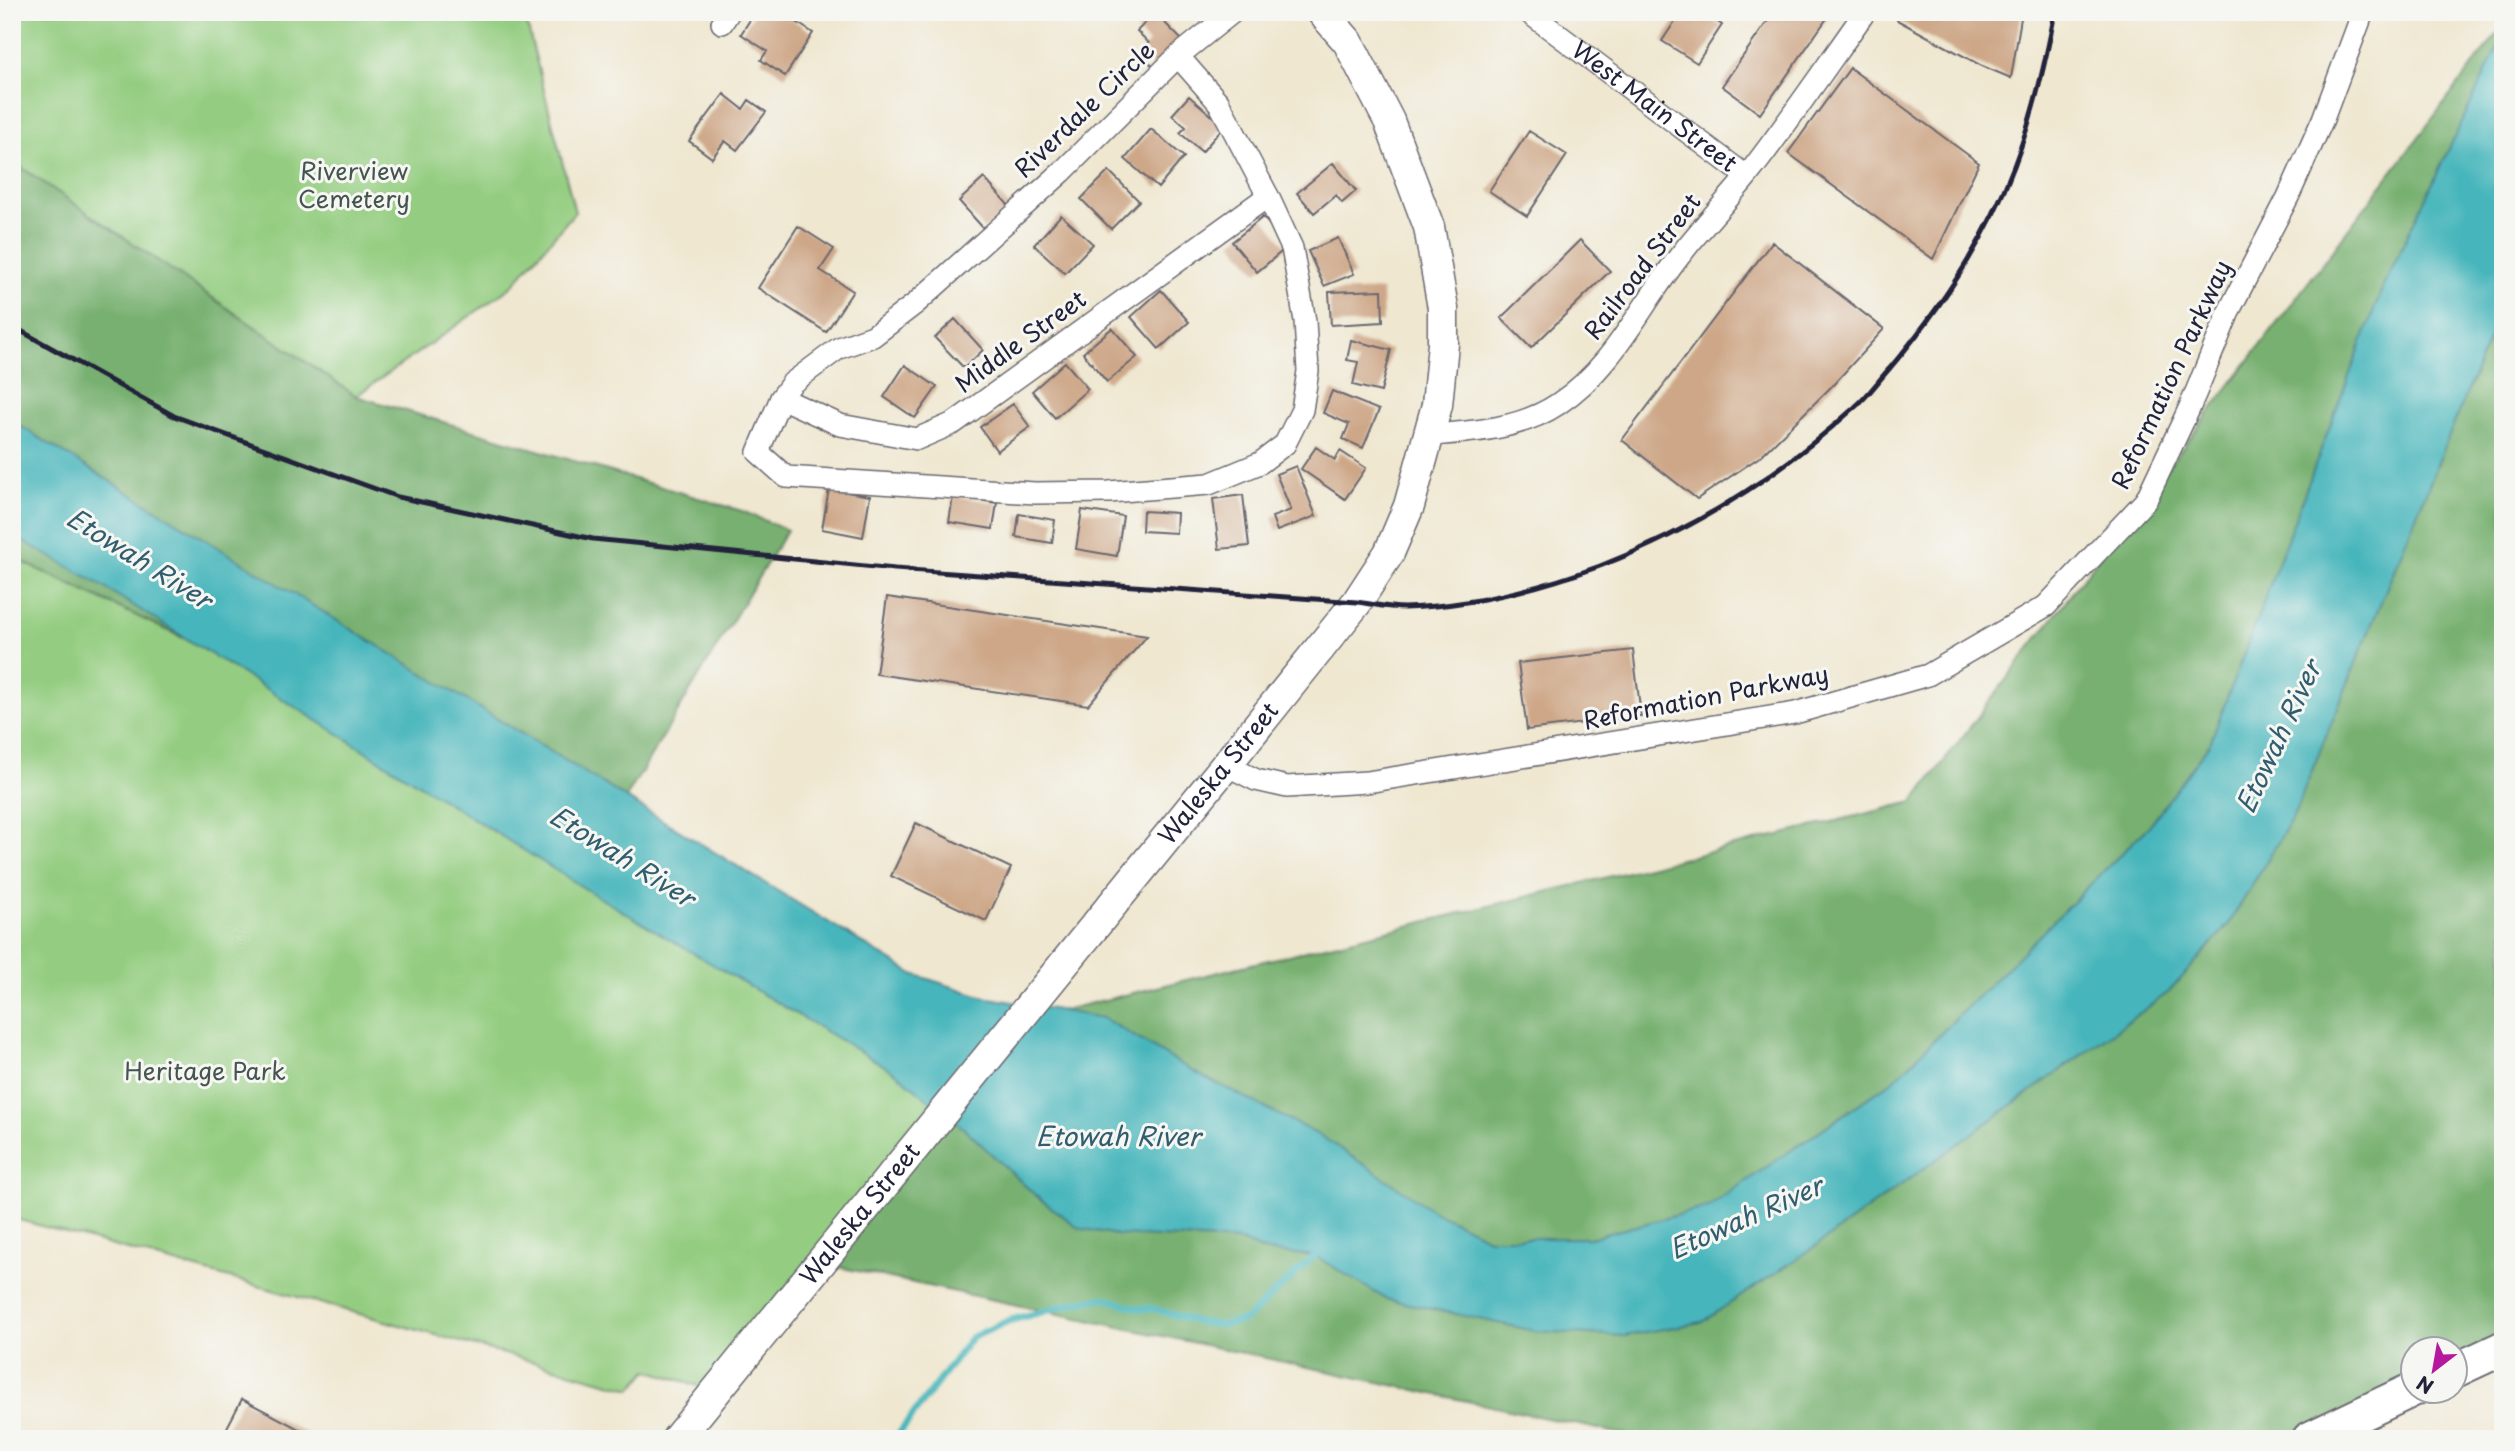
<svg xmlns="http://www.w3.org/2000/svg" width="2515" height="1451" font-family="'Playpen Sans',sans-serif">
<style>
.green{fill:#94cd81;stroke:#5b785e;stroke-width:2}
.forest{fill:#77b06f;stroke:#4c6955;stroke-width:2}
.water{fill:#46b6bc;stroke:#346c7c;stroke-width:2}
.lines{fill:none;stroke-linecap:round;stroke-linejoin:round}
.stream{stroke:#46b6bc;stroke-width:7}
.building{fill:#cea788}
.minor-casing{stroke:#6a676f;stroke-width:24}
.secondary-casing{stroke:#6a676f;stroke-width:33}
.primary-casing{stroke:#6a676f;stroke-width:37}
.minor{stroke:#fff;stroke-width:21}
.secondary{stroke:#fff;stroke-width:30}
.primary{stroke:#fff;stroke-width:33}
.rail{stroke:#22223b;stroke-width:5}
.labels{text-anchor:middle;stroke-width:6;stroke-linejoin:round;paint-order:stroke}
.street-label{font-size:24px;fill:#22223b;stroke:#f6f6f2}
.park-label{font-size:24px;fill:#445550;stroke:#f6f6f2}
.water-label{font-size:26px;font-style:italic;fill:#305d6f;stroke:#f6f6f2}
</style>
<rect width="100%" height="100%" fill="#f6f6f2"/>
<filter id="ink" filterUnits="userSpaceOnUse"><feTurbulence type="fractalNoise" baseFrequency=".0143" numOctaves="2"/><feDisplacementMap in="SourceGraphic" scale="14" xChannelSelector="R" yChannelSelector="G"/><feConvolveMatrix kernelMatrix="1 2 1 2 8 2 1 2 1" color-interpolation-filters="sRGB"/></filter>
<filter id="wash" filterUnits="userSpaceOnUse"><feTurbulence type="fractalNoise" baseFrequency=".00686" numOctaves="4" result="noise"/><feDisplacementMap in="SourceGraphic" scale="28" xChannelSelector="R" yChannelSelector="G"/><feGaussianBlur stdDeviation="1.57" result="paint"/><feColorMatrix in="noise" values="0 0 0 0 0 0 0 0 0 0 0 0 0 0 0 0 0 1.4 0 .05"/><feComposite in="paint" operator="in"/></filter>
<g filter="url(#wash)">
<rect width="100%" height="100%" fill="#efe7d0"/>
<path class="green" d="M12,12H524L575,212L511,287L356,396L12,161Z
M12,557L966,1008L1015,1022L708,1389L648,1370L631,1389L12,1218Z"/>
<path class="forest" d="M2503,26V1335L2456,1361V1350H2414L2413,1383L2311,1439H1645L815,1262L1015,1022L1913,802Z
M12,161L356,396L742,511L787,530L603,836L12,557Z"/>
<path class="water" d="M2503,36V304L2293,817L2229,924L2169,992L1819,1244L1702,1322L1625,1336L1535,1331L1386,1299L1315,1256L1264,1251L1240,1241L1117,1235L1079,1228L1036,1196L967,1131L896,1073L600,898L94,581L12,535V421L913,974L984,997L1103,1018L1196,1073L1321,1136L1437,1213L1489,1238H1590L1708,1207L1894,1080L2149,826L2210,743L2382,289Z"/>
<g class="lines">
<path class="stream" d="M895,1439L971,1338L1008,1321L1078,1302L1104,1298L1141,1309L1151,1308L1197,1322L1221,1325L1245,1320L1320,1251"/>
</g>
<g id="blocks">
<path class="building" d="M755,12H781L813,33L785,76L761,60L767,51L741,34Z
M1681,12H1703L1722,25L1697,63L1662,41Z
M1774,12L1830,14L1760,114L1722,86Z
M1901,12H2022L2011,78L1980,65L1897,20Z
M1155,13L1185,43L1158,71L1139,53L1149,43L1137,31Z
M1850,68L1979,163L1933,259L1788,153Z
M724,94L743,109L749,100L766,112L737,150L725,141L712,158L689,141Z
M1189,96L1224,126L1202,152L1180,133L1186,127L1172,115Z
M1151,129L1184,157L1158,188L1125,159Z
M1529,131L1567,155L1527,216L1489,191Z
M1333,163L1356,191L1342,203L1336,195L1314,213L1297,193Z
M1109,171L1139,201L1111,229L1081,199Z
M984,178L1010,207L984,229L959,201Z
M1061,215L1093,244L1065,273L1034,245Z
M1263,217L1287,247L1257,272L1232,242Z
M798,226L834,249L820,270L853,291L826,332L758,288Z
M1338,238L1354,274L1324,286L1308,251Z
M1580,240L1610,271L1531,348L1501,318Z
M1772,242L1884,329L1833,385L1761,456L1697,499L1622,440Z
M1161,290L1189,322L1159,349L1131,317Z
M1382,290L1383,322L1331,325L1329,292Z
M955,319L983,350L964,368L935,338Z
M1112,328L1137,357L1107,382L1083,353Z
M1351,340L1391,350L1381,392L1353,385L1358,362L1347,360Z
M1065,362L1088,389L1055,418L1032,391Z
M905,365L937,387L915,418L884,397Z
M1332,391L1379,410L1363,448L1343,439L1349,424L1323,413Z
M1013,404L1030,427L997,451L980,427Z
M1316,447L1335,460L1340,451L1366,468L1345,499L1301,469Z
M1296,466L1316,516L1277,531L1272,517L1291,510L1276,474Z
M829,489L870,496L863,537L822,529Z
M1243,495L1249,546L1219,549L1213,499Z
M953,496L997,503L993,529L949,522Z
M1082,510L1123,516L1117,556L1076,549Z
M1143,511L1177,513L1176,533L1142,531Z
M1019,514L1055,520L1052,543L1016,537Z
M887,597L1147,636L1088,705L876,674Z
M1633,650L1641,716L1527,730L1518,663Z
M916,823L1011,868L986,921L891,876Z
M242,1399L318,1439H221Z"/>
</g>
</g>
<g filter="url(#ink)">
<use href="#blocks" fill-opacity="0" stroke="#6a676f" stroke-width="2"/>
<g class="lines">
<g class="minor-casing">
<g id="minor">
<path id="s1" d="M1528,12L1746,176"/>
<path d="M722,23L729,12"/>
<path d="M1178,56L1219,103L1268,196L1292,248L1305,321L1308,371L1302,410L1285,444L1260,463L1209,484L1109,492L1035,493L786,477L758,452L781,398L792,383L839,348L873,336L915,304L1062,172L1178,56L1233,12"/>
<path d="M781,398L840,425L917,439L954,423L1268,196"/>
<path d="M1431,435C1473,432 1521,429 1558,404C1616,365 1640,305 1682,253C1703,226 1726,202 1747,176C1788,123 1826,67 1865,12"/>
<path d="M1226,765L1256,780L1287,787L1367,782L1795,713L1928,675L2046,606L2146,500L2189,409L2230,309L2288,197L2323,119L2363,12"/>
</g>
</g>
<g class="secondary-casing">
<g id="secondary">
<path id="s2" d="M677,1439L1226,765L1357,602L1389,553L1409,506L1437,405L1443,344V308L1429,227L1389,121L1348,42L1322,12"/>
</g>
</g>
<g class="primary-casing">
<path id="primary" d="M2456,1370L2503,1348
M2309,1439L2414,1389"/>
</g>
<use href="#minor" class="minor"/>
<use href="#secondary" class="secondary"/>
<use href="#primary" class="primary"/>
<path class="rail" d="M12,326L174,416L398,497L593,539L895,569L1357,602C1372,604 1389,608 1404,608C1470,606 1538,589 1600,566C1694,530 1780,475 1855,407C1868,396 1878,381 1890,368C1941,308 1986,240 2014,166C2033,116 2045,65 2055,12"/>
</g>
</g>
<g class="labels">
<g class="street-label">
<text dy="8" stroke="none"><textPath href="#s1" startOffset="158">West Main Street</textPath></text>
<text transform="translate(1085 110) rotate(-44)" y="8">Riverdale Circle</text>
<text transform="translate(1643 267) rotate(-53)" y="8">Railroad Street</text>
<text transform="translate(1021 342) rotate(-36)" y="8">Middle Street</text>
<text transform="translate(2172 375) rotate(-65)" y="8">Reformation Parkway</text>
<text transform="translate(1706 698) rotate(-11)" y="8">Reformation Parkway</text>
<text dy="8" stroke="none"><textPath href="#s2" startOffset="858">Waleska Street</textPath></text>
<text dy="8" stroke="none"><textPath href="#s2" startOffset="290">Waleska Street</textPath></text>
</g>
<g class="park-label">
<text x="354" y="180">Riverview<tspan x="354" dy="28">Cemetery</tspan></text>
<text x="205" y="1080">Heritage Park</text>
</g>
<g class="water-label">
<text transform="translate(139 559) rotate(32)" y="9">Etowah River</text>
<text transform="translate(2279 737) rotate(-65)" y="9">Etowah River</text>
<text transform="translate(622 857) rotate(32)" y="9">Etowah River</text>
<text x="1118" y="1146">Etowah River</text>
<text transform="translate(1746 1218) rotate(-24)" y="9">Etowah River</text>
</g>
</g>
<rect width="2515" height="1451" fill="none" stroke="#f6f6f2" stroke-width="42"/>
<g transform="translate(2434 1370) rotate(211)"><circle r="33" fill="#f6f6f2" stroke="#a1a1a9" stroke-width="2"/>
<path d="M0-5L12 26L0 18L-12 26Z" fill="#b5179e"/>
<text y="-10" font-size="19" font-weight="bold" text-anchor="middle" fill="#22223b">N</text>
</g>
</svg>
